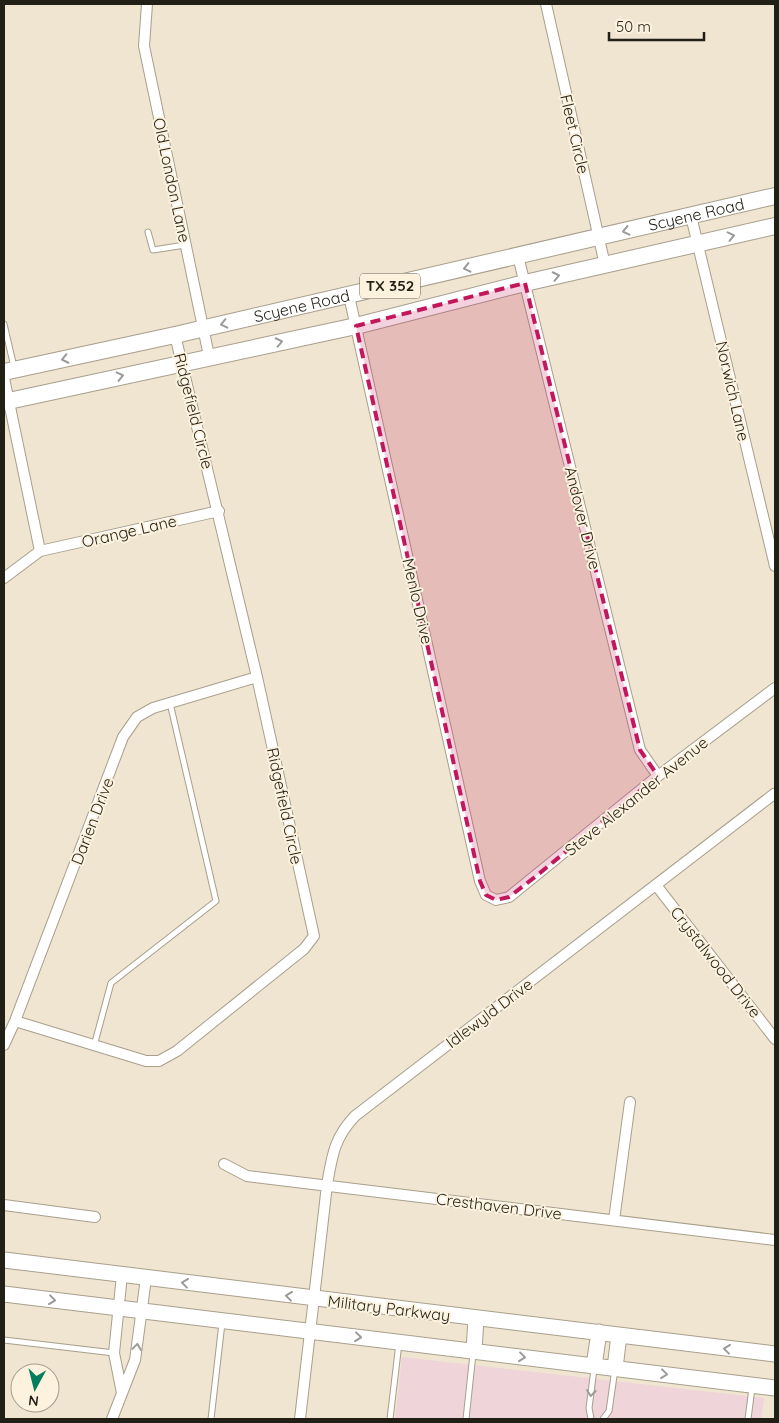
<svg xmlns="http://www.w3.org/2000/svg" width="779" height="1423" font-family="Quicksand,sans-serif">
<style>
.education{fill:#efd4d9}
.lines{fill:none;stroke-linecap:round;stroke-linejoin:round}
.service-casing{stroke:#a89f8c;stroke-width:7}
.minor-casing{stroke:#a89f8c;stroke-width:12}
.secondary-casing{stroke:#a89f8c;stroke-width:17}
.primary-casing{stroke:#a89f8c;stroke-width:18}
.service{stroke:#fff;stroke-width:5}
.minor{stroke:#fff;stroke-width:10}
.secondary{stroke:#fff;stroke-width:15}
.primary{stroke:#fff;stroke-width:16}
.oneway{stroke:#9c9a97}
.marked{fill:#c2185b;fill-opacity:0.2;stroke:#c2185b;stroke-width:4;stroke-dasharray:10 6;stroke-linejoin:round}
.labels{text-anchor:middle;stroke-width:4;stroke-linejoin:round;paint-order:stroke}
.shield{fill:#fcf2de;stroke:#635e53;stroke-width:1}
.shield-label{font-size:15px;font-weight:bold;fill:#221f17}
.street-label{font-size:16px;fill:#221f17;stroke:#fcf2de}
</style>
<rect width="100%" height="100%" fill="#efe5d1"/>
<path class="education" d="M402,1357L764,1398L761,1419H395Z"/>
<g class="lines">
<g class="service-casing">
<path id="service" d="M148,232L153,250L185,245
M4,324L14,367
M94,1046L111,983L216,901L170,703
M4,1340L114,1353
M211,1419L222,1323
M390,1419L399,1343
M466,1419L473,1354
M591,1419L589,1408L594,1369
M603,1419L609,1411L615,1369
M748,1419L752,1388"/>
</g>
<g class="minor-casing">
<path id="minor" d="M147,4L144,46L209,356
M546,4L605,265
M691,216L775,566
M518,256L640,750L658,776
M349,296L480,881L486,895L496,900L509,897L658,776L775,688
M4,378L40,551
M4,578L40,551L219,511
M656,885L775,1039
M15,1021L146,1061H159L177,1051L304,949L314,936L257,677L175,335
M4,1045L15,1021L123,737L137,717L153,708L257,677
M224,1164L247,1176L775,1240
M4,1205L95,1217
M614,1220L630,1102
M122,1275L114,1353L122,1393
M112,1419L135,1360L146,1278
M300,1419L327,1185C332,1156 334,1138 355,1116L774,794L775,795"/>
</g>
<g class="secondary-casing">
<path id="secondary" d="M4,1260L775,1354
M4,1294L775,1388
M474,1351L476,1318
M594,1366L599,1332
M615,1368L619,1335"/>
</g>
<g class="primary-casing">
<g id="primary">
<path id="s1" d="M4,372L175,335L775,196"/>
<path d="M4,402L356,326L525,283L775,226"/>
</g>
</g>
<use href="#service" class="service"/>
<use href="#minor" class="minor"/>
<use href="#secondary" class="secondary"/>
<use href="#primary" class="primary"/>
</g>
<defs><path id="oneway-chevron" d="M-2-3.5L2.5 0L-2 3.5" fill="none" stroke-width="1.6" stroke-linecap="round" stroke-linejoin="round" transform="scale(1.25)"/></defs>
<g class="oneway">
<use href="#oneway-chevron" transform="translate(626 231) rotate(167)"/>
<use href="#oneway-chevron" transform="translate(731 236) rotate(-13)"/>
<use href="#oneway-chevron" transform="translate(467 268) rotate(167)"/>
<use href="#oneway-chevron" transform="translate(556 276) rotate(-12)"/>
<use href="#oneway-chevron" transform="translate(224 324) rotate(167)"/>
<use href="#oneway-chevron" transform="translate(279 342) rotate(-12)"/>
<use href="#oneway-chevron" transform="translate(65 359) rotate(168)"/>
<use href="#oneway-chevron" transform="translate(120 376) rotate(-13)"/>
<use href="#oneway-chevron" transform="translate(185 1283) rotate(-173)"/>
<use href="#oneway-chevron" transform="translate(289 1296) rotate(-173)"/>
<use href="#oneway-chevron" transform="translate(52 1300) rotate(7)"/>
<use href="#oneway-chevron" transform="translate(358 1337) rotate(6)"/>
<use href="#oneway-chevron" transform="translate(137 1347) rotate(-82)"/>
<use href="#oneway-chevron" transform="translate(727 1349) rotate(-173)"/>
<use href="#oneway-chevron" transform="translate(522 1357) rotate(7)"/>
<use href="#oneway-chevron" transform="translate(664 1374) rotate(7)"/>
<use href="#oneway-chevron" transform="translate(591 1393) rotate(97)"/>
</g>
<path class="marked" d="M525,283L640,750L658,776L535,877L509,897L496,900L486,895L480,881L356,326Z"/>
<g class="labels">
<rect class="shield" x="360" y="273.5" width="60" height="25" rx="4"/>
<g class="shield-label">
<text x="390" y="291">TX 352</text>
</g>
<g class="street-label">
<text transform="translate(575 134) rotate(77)" y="6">Fleet Circle</text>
<text transform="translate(172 180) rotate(78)" y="6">Old London Lane</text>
<text dy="6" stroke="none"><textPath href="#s1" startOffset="710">Scyene Road</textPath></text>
<text dy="6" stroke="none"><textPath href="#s1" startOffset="305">Scyene Road</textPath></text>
<text transform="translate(733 391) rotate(77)" y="6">Norwich Lane</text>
<text transform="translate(194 411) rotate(76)" y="6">Ridgefield Circle</text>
<text transform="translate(583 518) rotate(76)" y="6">Andover Drive</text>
<text transform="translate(129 531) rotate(-13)" y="6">Orange Lane</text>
<text transform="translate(418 601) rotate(77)" y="6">Menlo Drive</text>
<text transform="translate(636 796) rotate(-39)" y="6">Steve Alexander Avenue</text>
<text transform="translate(285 806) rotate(78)" y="6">Ridgefield Circle</text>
<text transform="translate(92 821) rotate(-69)" y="6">Darien Drive</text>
<text transform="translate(716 962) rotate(52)" y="6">Crystalwood Drive</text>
<text transform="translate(489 1013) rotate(-37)" y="6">Idlewyld Drive</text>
<text transform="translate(499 1206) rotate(7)" y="6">Cresthaven Drive</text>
<text transform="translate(389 1308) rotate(7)" y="6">Military Parkway</text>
</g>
</g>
<rect width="779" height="1423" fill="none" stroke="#221f17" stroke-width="10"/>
<g transform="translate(35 1388) rotate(187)"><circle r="24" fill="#fcf2de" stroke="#a59e8e"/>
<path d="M0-4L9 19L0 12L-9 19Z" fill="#037f5e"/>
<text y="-8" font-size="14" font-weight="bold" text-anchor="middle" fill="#221f17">N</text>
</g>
<path d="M609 32v8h95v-8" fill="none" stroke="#221f17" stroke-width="2.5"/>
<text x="616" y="32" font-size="15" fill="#221f17" stroke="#fcf2de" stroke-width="4" paint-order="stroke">50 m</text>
</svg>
